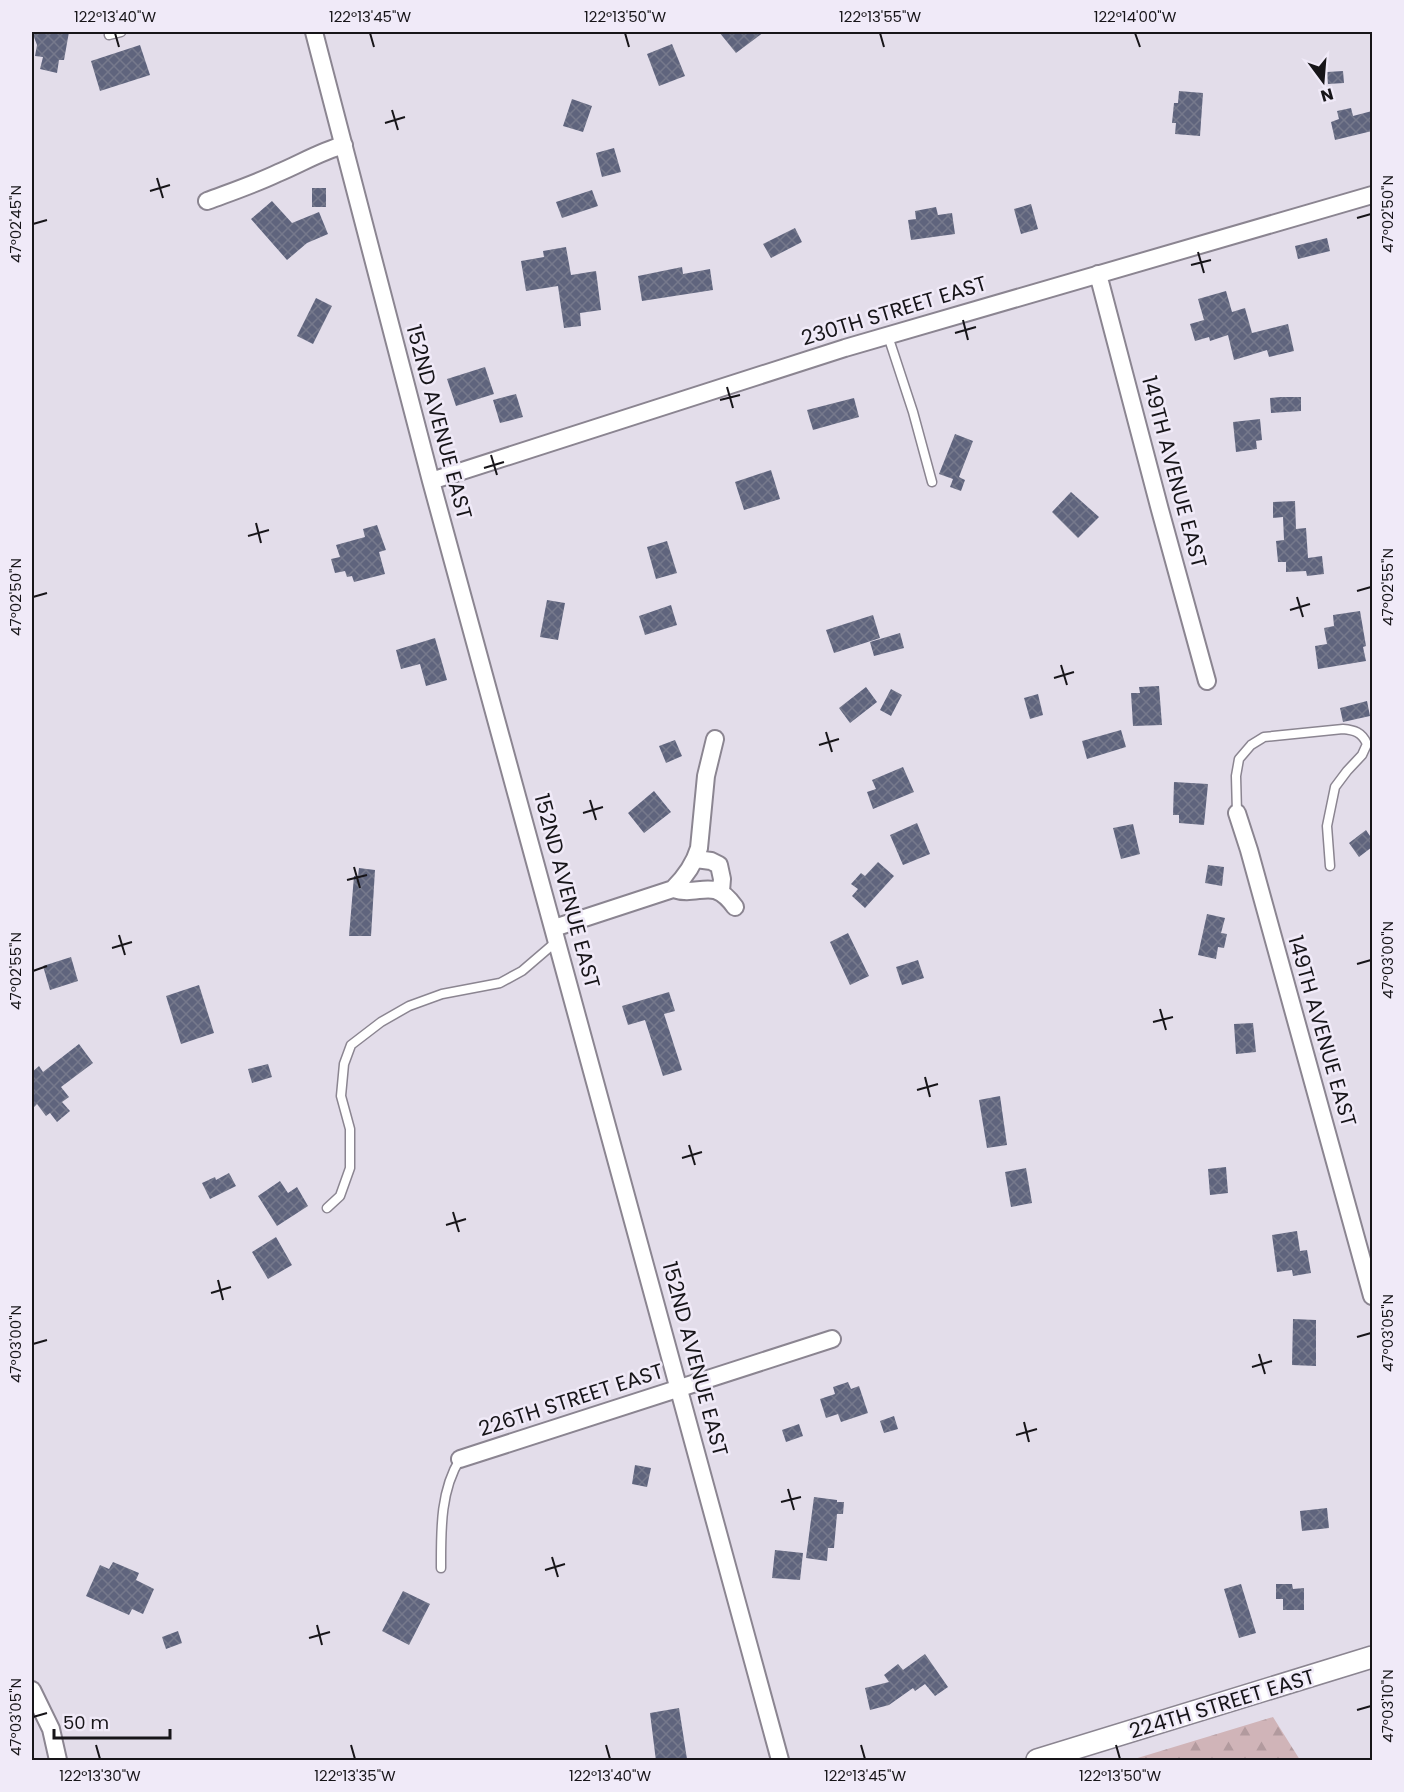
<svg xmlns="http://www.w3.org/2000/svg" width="1404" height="1792" font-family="Poppins,sans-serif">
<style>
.forest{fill:url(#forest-firs)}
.building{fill:url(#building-cross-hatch)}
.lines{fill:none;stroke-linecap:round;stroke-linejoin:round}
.service-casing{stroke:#8b8591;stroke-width:11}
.minor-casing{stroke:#8b8591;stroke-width:20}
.tertiary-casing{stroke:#8b8591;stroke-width:24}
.service{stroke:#fff;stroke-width:8}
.minor{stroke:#fff;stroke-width:16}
.tertiary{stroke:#fff;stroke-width:21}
.ticks{fill:none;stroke:#171519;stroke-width:2}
.labels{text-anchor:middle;stroke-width:5;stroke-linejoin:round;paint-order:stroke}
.street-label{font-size:21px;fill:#171519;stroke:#f0eaf8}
.neatline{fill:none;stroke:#171519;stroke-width:2}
.ticks-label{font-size:15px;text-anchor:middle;fill:#171519}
</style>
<defs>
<pattern id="forest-firs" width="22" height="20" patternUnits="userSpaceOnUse" patternTransform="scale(1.5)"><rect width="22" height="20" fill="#d0b4b8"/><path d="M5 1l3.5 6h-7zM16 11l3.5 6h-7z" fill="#b29a9e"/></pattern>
<pattern id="building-cross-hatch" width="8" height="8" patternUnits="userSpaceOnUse" patternTransform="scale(1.5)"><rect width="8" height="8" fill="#5f647d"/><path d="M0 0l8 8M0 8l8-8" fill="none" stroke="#76798c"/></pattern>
</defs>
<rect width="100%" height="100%" fill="#e3ddea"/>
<path class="forest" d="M1273,1717L1300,1760H1131Z"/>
<path class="building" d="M32,32H69L64,60H59L57,73L40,69L43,57L35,56L37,45Z
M719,32H764L736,53Z
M672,44L685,76L659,86L647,54Z
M140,45L150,75L100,91L91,61Z
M1343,71L1344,83L1328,84L1327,72Z
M1179,91L1203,93L1200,136L1175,134L1176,123H1172L1174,103H1178Z
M572,99L592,106L583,132L563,126Z
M1351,108L1353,116L1372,111V131L1335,140L1331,122L1339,119L1337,111Z
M614,148L621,172L602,177L596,153Z
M312,188H326V207H312Z
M592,190L598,206L562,218L556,202Z
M272,201L292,223L319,212L328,234L307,243L287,260L251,219Z
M1031,204L1038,229L1021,234L1014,209Z
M936,207L938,215L952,213L955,234L911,240L908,220L916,219L915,211Z
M795,228L802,242L771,258L763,244Z
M1327,238L1330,251L1298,259L1295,246Z
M566,247L571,275L596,271L601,310L580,313L581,326L564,328L558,286L526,291L521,261L544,257L543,251Z
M682,267L683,274L710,269L713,290L642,301L638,276Z
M1226,291L1232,312L1245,308L1252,333L1288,324L1294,351L1269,357L1267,350L1234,360L1228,335L1210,341L1209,337L1195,341L1190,324L1204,320L1198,299Z
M316,298L332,306L313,344L297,336Z
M485,367L494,394L456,406L447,379Z
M516,394L523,417L500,423L493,400Z
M1281,397H1301V411L1271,413L1270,398Z
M854,398L859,417L813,430L807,410Z
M1260,419L1262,440L1256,441L1257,449L1236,452L1233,422Z
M955,434L973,441L959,477L965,480L961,491L950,487L953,479L939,474Z
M771,470L780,499L744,510L735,482Z
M1071,492L1099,517L1078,538L1052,512Z
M1295,501L1296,529L1306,528L1308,558L1322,556L1324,574L1307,576L1306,571L1286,572V562H1278L1276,541L1284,540L1283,517L1273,518V502Z
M377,525L386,550L379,552L385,574L354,582L352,576L347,577L345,571L335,573L331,559L340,557L336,545L365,537L363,529Z
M667,541L677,573L656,579L647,547Z
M547,600L565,603L558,640L540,637Z
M671,605L677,625L645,635L639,616Z
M1360,611L1366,646L1363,647L1366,661L1318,669L1315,646L1327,644L1324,628L1334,626L1333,615Z
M873,615L880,638L834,653L826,630Z
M900,633L904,648L874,656L870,642Z
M435,638L447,680L426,686L420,664L401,669L396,650Z
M1159,686L1162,725L1133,726L1131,693H1140L1139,687Z
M866,687L877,702L850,723L839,708Z
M891,689L902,695L891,716L880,710Z
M1038,694L1043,715L1030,719L1024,698Z
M1367,701L1370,716L1343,722L1340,708Z
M1121,730L1126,747L1087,759L1082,741Z
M675,740L682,756L666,763L659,746Z
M903,767L914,792L873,809L867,792L876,789L872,780Z
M1174,782L1208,784L1204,825L1179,823V815H1173Z
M654,791L671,812L644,833L628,813Z
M917,823L930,854L903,865L890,835Z
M1133,824L1140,854L1121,859L1113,828Z
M1366,830L1372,839V847L1359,857L1349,843Z
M878,862L894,876L865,908L852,896L858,889L851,884L861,873L865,876Z
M1208,865L1224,867L1222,886L1205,883Z
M359,868L375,870L371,936H349L354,876H358Z
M1207,914L1225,918L1221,933L1227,934L1224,948L1218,947L1216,959L1198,955Z
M848,933L869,976L850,985L830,942Z
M71,957L78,981L50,990L43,966Z
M918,960L924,978L902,985L896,967Z
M199,985L214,1033L181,1044L166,996Z
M669,992L675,1011L664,1014L682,1070L663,1076L645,1020L628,1025L622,1006Z
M1253,1023L1256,1052L1236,1054L1234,1024Z
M79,1044L93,1063L61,1087L69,1097L62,1102L70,1111L57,1122L50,1113L46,1116L37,1104L32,1109V1072L39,1066L43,1072Z
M268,1064L272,1077L252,1083L248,1069Z
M1000,1096L1007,1145L987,1148L979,1100Z
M1226,1167L1228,1193L1210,1195L1208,1169Z
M1026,1168L1032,1203L1011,1207L1005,1172Z
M229,1173L236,1186L210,1199L202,1183L215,1177L216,1180Z
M280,1181L288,1193L297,1187L308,1206L277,1226L258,1196Z
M1297,1231L1300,1251L1307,1250L1311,1273L1293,1276L1292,1270L1277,1272L1272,1235Z
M276,1237L292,1265L268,1279L252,1252Z
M1293,1319L1316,1320V1366L1292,1365Z
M848,1382L851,1389L859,1386L868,1413L841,1422L838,1414L826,1418L820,1399L835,1394L833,1387Z
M894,1416L898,1429L884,1433L880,1421Z
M799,1424L803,1436L786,1442L782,1430Z
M635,1465L651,1468L647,1487L632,1484Z
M814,1497L837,1500V1502H844L843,1514H837L834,1548H828L827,1561L806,1558Z
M1327,1508L1329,1528L1302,1531L1300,1511Z
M775,1550L803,1553L800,1580L772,1578Z
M113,1562L139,1573L136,1580L154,1589L143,1614L132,1609L129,1615L86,1596L100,1565L109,1569Z
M1241,1584L1256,1633L1239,1638L1224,1589Z
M1276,1584H1292L1293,1589L1304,1588V1610H1283V1599H1276Z
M403,1591L430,1604L409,1645L382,1631Z
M178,1631L182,1643L166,1649L162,1637Z
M925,1654L948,1687L935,1696L925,1684L915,1691L913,1688L889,1705L870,1710L865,1688L889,1682L884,1675L898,1664L903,1670Z
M679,1708L687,1759L656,1761L650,1713Z"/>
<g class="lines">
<g class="service-casing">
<path id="service" d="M109,35L121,32
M888,336L913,412L932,482
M1237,813L1236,776L1239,759L1251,745L1264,737L1343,729C1354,730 1362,732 1367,744L1362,755L1347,771L1335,787L1327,826L1330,866
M327,1208L340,1196L350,1168V1129L341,1096L344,1064L351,1045L381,1022L409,1006L442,994L500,983L522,971L557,941
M441,1568C441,1531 440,1491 460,1459"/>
</g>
<g class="minor-casing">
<path id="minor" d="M314,32L431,481L780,1760
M207,201C231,192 255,184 278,173C300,164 321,151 344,145
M1098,274L1160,510L1207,681
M431,481L845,348L1372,195
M1237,813L1249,850L1372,1296
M696,859L711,861L719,865L722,879L721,891
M673,889C700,898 712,875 735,907
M554,928L673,889C685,877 694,865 699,848L706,776L715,739
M460,1459L832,1339
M32,1690L51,1729L58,1760"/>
</g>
<g class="tertiary-casing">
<path id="tertiary" d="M1037,1760L1372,1657"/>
</g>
<use href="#service" class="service"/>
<use href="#minor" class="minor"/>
<use href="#tertiary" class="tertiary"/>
</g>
<path class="ticks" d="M115,33L119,47M370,33L374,47M625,33L629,47M880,33L884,47M1135,33L1140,47M392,110L398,130M385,123L405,117M157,178L163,198M150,191L170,185M1357,218L1371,214M33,224L47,220M1198,252L1204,273M1191,265L1211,260M963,320L968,340M955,333L976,327M727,387L733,408M720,400L740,395M491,455L497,475M484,468L504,462M256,523L261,543M248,536L269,530M1357,591L1371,587M33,597L47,593M1297,597L1303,617M1290,610L1310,604M1061,665L1067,685M1054,678L1074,672M826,732L832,752M819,745L839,739M590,800L596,820M583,813L603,807M354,867L360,888M347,880L367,875M119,935L125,955M112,948L132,942M1357,964L1371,960M33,971L47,966M1160,1009L1166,1030M1153,1022L1173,1017M925,1077L930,1097M917,1090L938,1084M689,1145L695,1165M682,1158L702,1152M453,1212L459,1232M446,1225L466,1219M218,1280L223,1300M211,1293L231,1287M1357,1337L1371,1333M33,1344L47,1340M1259,1354L1265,1374M1252,1367L1272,1361M1024,1422L1029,1442M1016,1435L1037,1429M788,1489L794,1510M781,1502L801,1497M552,1557L558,1577M545,1570L565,1564M317,1625L322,1645M309,1638L330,1632M1357,1710L1371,1706M33,1717L47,1713M96,1745L100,1759M351,1745L355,1759M606,1745L610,1759M861,1745L865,1759M1116,1745L1120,1759"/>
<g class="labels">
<g class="street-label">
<text transform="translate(894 311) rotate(-17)" y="7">230TH STREET EAST</text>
<text transform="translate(439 422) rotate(75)" y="7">152ND AVENUE EAST</text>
<text transform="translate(1174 472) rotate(75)" y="7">149TH AVENUE EAST</text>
<text transform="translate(567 891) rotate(75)" y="7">152ND AVENUE EAST</text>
<text transform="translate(1322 1031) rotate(74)" y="7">149TH AVENUE EAST</text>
<text transform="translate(695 1359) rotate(75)" y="7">152ND AVENUE EAST</text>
<text transform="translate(571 1400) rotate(-18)" y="7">226TH STREET EAST</text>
<text transform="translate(1222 1704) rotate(-17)" y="7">224TH STREET EAST</text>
</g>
</g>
<rect width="1404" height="1792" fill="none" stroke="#f0eaf8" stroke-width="66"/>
<g transform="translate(1323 81) rotate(164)" stroke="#f0eaf8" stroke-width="4.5" paint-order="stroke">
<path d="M0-4.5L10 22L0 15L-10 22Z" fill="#171519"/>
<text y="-9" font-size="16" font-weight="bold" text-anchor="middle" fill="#171519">N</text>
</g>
<path d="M54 1729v9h116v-9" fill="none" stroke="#171519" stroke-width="3"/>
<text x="63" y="1729" font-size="18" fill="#171519" stroke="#f0eaf8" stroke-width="4.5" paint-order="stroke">50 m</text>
<rect x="33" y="33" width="1338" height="1726" class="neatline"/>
<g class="ticks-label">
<text x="115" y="22">122°13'40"W</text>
<text x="370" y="22">122°13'45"W</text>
<text x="625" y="22">122°13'50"W</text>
<text x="880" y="22">122°13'55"W</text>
<text x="1135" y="22">122°14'00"W</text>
<text transform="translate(1388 214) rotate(-90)" y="5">47°02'50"N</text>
<text transform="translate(16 224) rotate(-90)" y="5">47°02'45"N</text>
<text transform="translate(1388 587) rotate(-90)" y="5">47°02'55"N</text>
<text transform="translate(16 597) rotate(-90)" y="5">47°02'50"N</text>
<text transform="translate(1388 960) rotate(-90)" y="5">47°03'00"N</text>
<text transform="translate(16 971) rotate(-90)" y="5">47°02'55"N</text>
<text transform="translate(1388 1333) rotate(-90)" y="5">47°03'05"N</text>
<text transform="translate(16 1344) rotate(-90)" y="5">47°03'00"N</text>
<text transform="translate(1388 1706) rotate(-90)" y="5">47°03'10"N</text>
<text transform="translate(16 1717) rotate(-90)" y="5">47°03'05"N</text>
<text x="100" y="1781">122°13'30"W</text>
<text x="355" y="1781">122°13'35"W</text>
<text x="610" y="1781">122°13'40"W</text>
<text x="865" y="1781">122°13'45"W</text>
<text x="1120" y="1781">122°13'50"W</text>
</g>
</svg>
